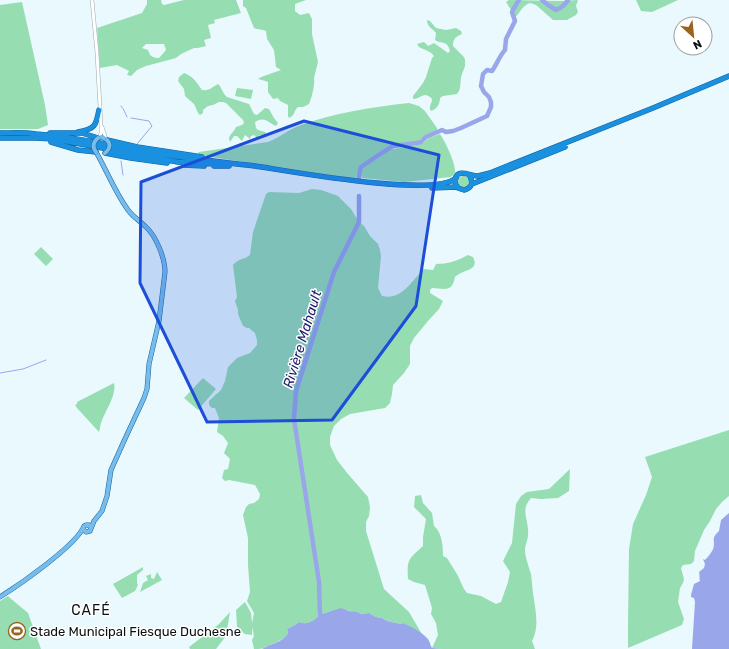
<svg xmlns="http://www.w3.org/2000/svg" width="729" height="649" font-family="Rubik,sans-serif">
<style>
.green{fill:#96deb2;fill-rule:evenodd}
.water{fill:#99a6e9}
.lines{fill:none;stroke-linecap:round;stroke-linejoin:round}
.stream{stroke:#99a6e9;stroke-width:1}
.river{stroke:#99a6e9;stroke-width:4.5}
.minor-casing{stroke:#9baaae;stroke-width:4}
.major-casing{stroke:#156399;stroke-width:5}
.highway-casing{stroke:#156399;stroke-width:5.5}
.minor{stroke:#fff;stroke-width:3}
.major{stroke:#76bced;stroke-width:4}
.highway{stroke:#1a90e1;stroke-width:4.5}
.major-bridge-casing{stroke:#156399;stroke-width:5;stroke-linecap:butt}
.major-bridge{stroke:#76bced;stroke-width:4}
.marked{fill:#1d4ed8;fill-opacity:0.2;stroke:#1d4ed8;stroke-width:3;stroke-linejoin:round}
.labels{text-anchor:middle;stroke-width:3;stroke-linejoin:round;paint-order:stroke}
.poi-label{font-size:13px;fill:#0b1012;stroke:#fff;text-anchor:start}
.water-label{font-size:14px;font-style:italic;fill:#1e1c68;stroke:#fff}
.neighbourhood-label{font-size:14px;letter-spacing:1px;fill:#0b1012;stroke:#fff}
</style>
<rect width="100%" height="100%" fill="#e9f9fd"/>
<path class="green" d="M147,0H161L162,4L164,5L184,0H236L241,13L214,20L215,23L208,25L211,38L204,40L206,46L198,48H194L181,54L176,58L146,66L137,70L131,76L127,75L129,71L117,65L100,68L97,28L142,13L147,4ZM146,44H164L166,50L159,58C152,58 150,56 148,50L142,48Z
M243,0H306L295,4V11L300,15L309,13L312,19V34L318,62L314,78C315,85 312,97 309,104L303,107H298C294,110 295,116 289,118L288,116V105L280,101L278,98L273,99L268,92V82L262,80L258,79C264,75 274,73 281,70L276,67L274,50L267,39L266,31C262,29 258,30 254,28L246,8L243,6Z
M509,0L560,1L578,0L576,6L578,12L576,15L567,20H553L536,5L530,3C521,6 521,13 514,18L511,17V10L506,2Z
M636,0H678L652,12L641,11Z
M22,2L45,105L48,125L38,129H0V5Z
M427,20L430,21L436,28L446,30L456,28L461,31L462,34C455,37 453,39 453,46L463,56L465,59V66L461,77L460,88L459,91L457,94L443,96L440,98C440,104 437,109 431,111C428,106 432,104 432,99C424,90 421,99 413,99V96L423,83L426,77L432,58L434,56C431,51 424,50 419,47L417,44L424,42L428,46L434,43L448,53L450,51C447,39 442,45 435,40L436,33C432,28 427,27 427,20Z
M184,73C193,76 197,83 202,90C210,91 212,87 218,84C222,87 222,93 227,97L249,104L254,114L257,115L265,108L269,109L274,118L278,123L276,126C267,122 265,116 255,122L256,128L258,130C263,132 266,130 267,137H264L261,135L258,136L259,139L256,137L254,135L251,136L250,139L245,135L242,141L237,136H234L230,142L229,138C230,134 234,132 236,127L242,125L244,123L243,120L226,103L223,102H219L213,105L208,106L203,110V113L200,115L198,113L194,104L185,96L184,89L178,81L179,77Z
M237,88L253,90L251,99L235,96Z
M409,103L419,106L425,111L437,128V130L427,135L418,141L391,145L382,150L359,167L356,179L281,168L199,155L198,153L199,152L268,142C279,138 289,129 301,125C335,113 372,107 409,103Z
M440,134C445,141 456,164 455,172C454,175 453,175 451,177L404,182L362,178V169L364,167L383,153L393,149L418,145L423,143L429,138Z
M457 182a6 6 0 1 1 12 0a6 6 0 1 1-12 0Z
M312,189L321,190L338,196L351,209L359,222L364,226L370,236L378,244L380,250L381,256L378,288L382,296C402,301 412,280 424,269L433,270L436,264C448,264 457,261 468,255L473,257C479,269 468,269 461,273C460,273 456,276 455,277C452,292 446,289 432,288L430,290V293L443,301L439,309L428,321L414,338L410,346V364L404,373L393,385L392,394L390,403L385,408L350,414L341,419L334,426L330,437V445L337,460L348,474L368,497L370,507L369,516L366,522V531L384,589L409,612L423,636L412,628L402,623L401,624L387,621L382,618L376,617L369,613L361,614C355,612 342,608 336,610C331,611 326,613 320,614C315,620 307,626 299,622L295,625L287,629L288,633C285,639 275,643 269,645C265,649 260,649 254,649L252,640L254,636L252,627V635L245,634L237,627L236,610L245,602L251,613L252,623L254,613L247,601L250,592L248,565V538L243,515L246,507L249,504L254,503L259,499L260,494L255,485L229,480L225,481L222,478L224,470L228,469L230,459L224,453L228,443L223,436L217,432L219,418L215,408H212L209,405V401L221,390L225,381L228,367L237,358L250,353L257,345V340L255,333L249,328H247L243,326L238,314V310L235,301L237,297L233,265C239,258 244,260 250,255L253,232L266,194L269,192L299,193Z
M41,247L53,259L46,266L34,254Z
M203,378L216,389L198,410L184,398Z
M114,383C117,395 105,411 101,423C100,426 100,429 99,432L77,408L75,405L77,404V402Z
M729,430V496L722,502L716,509L710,521L704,530L695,551L694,561L691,564L683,565L681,568L684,579L683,583L680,588L678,602L684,619L682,625L628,648V626L629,549L633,524L646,495L652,477L645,457Z
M570,469L569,491L558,498L541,499L531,498C521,509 527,517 528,529C529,539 525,544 525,550C525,556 529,568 531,574C532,580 532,587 533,593C535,609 540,626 532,641L535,649H442L432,648L438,635L436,623L431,614L432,608L425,585L414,582L408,579C407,559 408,560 423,546V537L426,519L414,507L415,496L421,495L423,503L432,513L434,526C442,533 443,545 443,556L447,558L457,574L464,589L467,593L481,596L496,604L501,602L508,582L510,572L503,561L512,543L516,504L521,496L527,492L549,489Z
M143,567V570L137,575V583L138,585L135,591L122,598L113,584Z
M157,572L162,580L140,592L143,583L148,580L146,576L151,574V578L154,579Z
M8,596L10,598L28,613L41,649H0V601Z
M230,612L226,636L216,649H190L189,647L219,624Z"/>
<path class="water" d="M729,513V649H692L695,602L694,598L691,597V595L694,584L700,581C699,577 700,575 699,572L704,568L705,564L703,559L705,560C708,557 712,552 713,549C716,541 710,539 719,531L721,520Z
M341,608L349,611L357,612L361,614L369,613L376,617L382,618L387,621L401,624L402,623C409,625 423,633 428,639C430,642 430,645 432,648L442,649H262L268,646L269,645C275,644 285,639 288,633L287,629L295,625L299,622C307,626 315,620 320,614L325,613Z"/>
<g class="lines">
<path class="stream" d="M121,106C124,109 125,113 127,117
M131,118L149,121L152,126L137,144
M121,161L123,175
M0,373L23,369L46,360"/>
<path class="river" d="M542,0L548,5L556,10C561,8 565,5 568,0
M359,178L360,170L361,167L380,154L393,146L417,143L421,142L426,137L442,130L446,132L453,131L461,128L487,116L491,107V102L489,97L484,92L481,86L483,74L487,70L492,71C497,64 500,55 505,50L506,39L515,21L512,12L517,3L519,0
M320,614L319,582L294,419L296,391L334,272L359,222V196"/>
<g class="minor-casing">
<path id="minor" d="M92,0L97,53L101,125V133L99,138
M102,127L106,139"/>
</g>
<g class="major-casing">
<path id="major" d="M98,138L102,137L107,140
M83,529L86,532L90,531L94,521L102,511L107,496L111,470L124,441L144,398L147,389L149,364L159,321L165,272C165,258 156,236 146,227C140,221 133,217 128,210C115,192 107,171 96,152
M0,597C19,585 77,545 84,526L86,525H89L91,528"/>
</g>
<g class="highway-casing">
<path id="highway" d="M78,132C95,129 96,126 99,110
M0,133C12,133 24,132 36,134C78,137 118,147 159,154C191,159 223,162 255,166C289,171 434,198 456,178
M50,133H82L98,138
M0,138H36L54,139L178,162L216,164
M107,140L137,147L202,157
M51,142L78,150L96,152
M105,153L131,158L167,163
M184,165L204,166
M214,166H229
M469,175C474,182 472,188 464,190L458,188C456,185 454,183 455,179C458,168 470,176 478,176C482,175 486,174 490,173L653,108L729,76
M472,184L565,147
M432,188L456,187"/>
</g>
<use href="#minor" class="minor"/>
<use href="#major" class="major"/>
<use href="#highway" class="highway"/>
<g class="major-bridge-casing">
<path id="major-bridge" d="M96,152C92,147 93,142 98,138
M105,153C110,149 111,144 107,140"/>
</g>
<use href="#major-bridge" class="major-bridge"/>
</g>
<path class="marked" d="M304,121L439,155L416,306L332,420L207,422L140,283L141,182Z"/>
<defs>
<g id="stadium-ring" transform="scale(0.9)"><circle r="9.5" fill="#fff" stroke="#9a631e" stroke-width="1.5"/><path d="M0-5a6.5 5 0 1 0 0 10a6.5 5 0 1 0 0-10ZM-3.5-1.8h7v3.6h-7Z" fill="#9a631e"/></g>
</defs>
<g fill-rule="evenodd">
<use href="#stadium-ring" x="17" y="631"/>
</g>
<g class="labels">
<g class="poi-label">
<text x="30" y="636">Stade Municipal Fiesque Duchesne</text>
</g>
<g class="water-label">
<text transform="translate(302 339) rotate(-73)" y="5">Rivière Mahault</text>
</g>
<g class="neighbourhood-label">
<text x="91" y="615">CAFÉ</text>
</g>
</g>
<g transform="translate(693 36) rotate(153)"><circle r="19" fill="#ffffff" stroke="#9d9fa0"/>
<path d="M0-3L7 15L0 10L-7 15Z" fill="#9a631e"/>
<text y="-6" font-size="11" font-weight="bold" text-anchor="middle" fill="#0b1012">N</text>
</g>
</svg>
